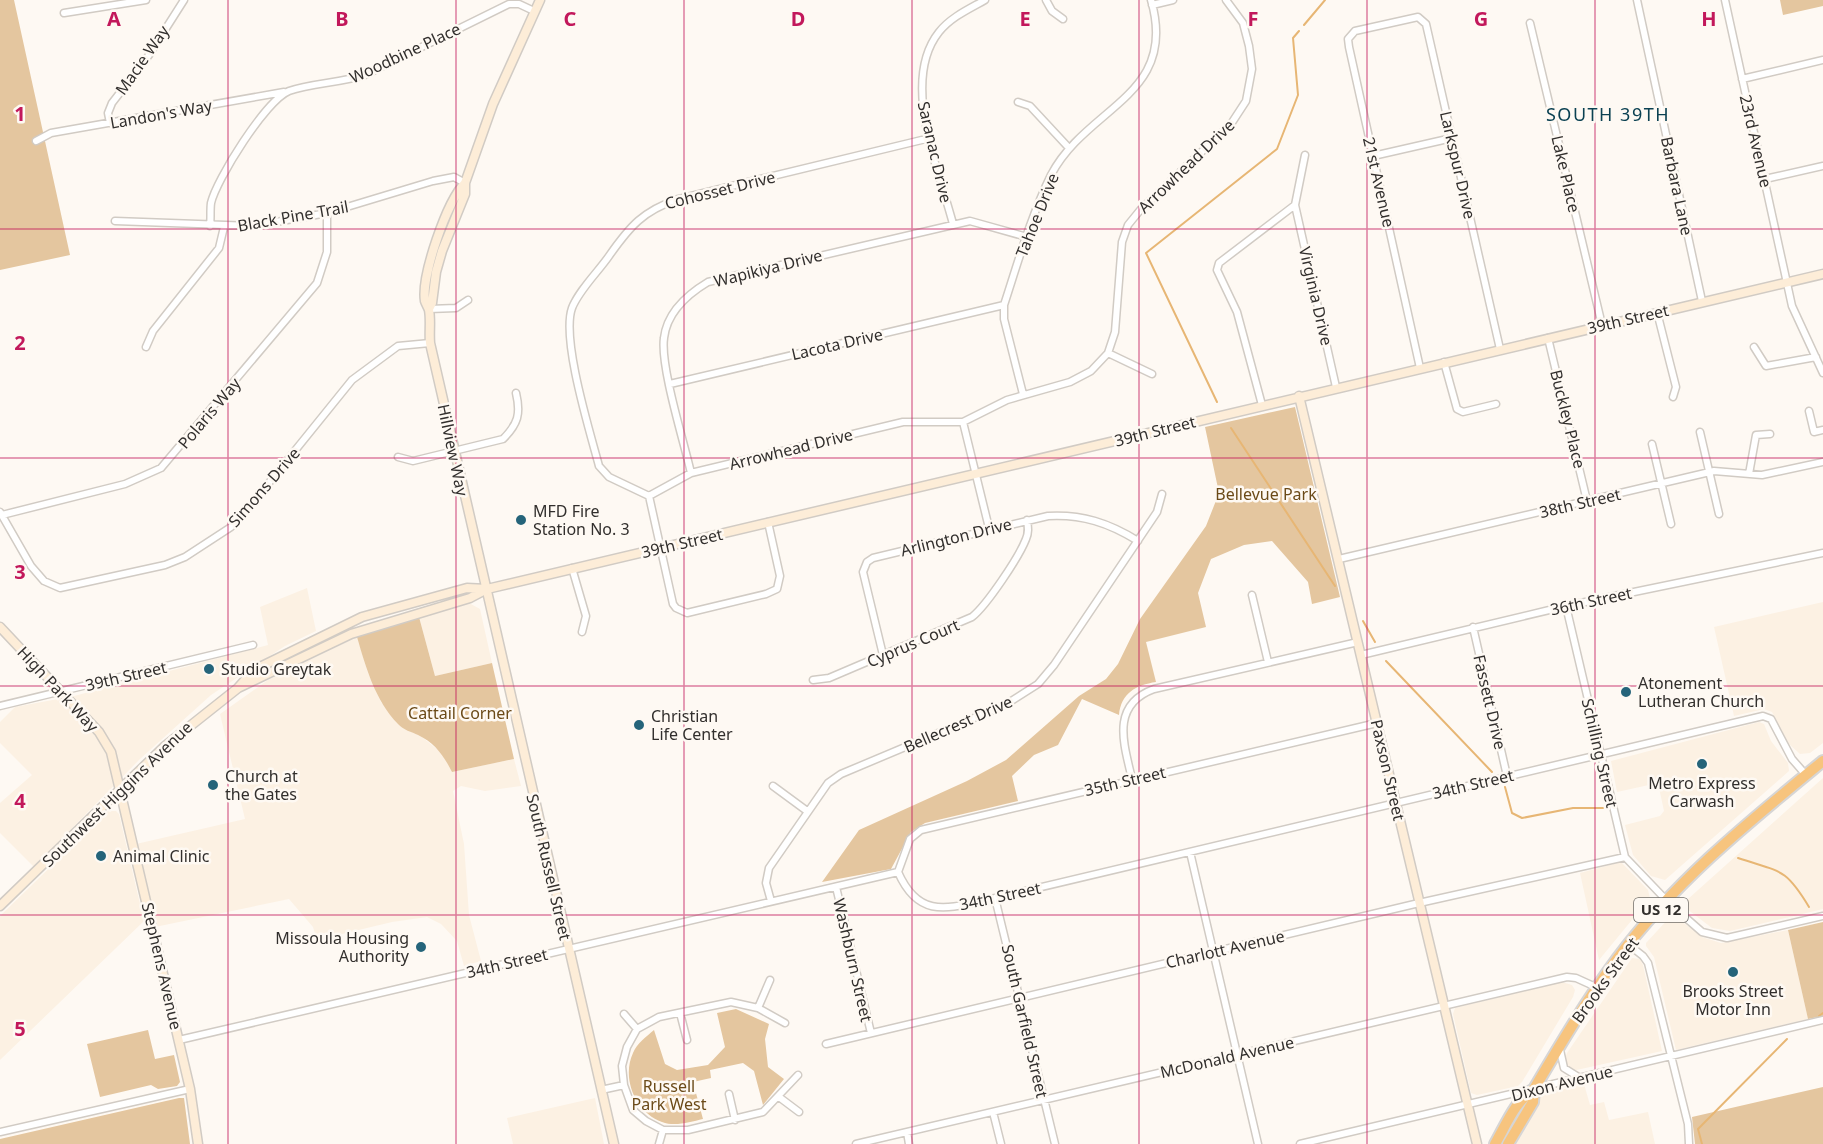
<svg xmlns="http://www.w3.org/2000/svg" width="1823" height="1144" font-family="'Noto Sans',sans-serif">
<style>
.built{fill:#fcf1e3}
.green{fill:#e4c69f}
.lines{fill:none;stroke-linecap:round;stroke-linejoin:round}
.stream{stroke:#e7b674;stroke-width:2}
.street-casing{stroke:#d1cbc4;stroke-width:9}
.secondary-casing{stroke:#d1cbc4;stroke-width:11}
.highway-casing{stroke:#d6d5d5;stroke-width:14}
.street{stroke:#fff;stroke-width:6}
.secondary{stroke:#fdedd8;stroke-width:8}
.highway{stroke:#f7c47e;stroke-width:10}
.grid{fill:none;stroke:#c2185b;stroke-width:1.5;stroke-opacity:0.55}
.poi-dot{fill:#25647a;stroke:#fef9f3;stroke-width:2}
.labels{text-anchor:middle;stroke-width:5;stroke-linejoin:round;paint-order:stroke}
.shield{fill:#fef9f3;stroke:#6f6c68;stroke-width:1.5}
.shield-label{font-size:15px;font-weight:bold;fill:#322f2d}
.street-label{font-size:16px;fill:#322f2d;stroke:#fef9f3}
.park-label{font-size:16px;fill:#6b4a18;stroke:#fef9f3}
.poi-label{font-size:16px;fill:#322f2d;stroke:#fef9f3;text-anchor:start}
.neighbourhood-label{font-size:18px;letter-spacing:1.5px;fill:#0b4152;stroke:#fef9f3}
.grid-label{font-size:20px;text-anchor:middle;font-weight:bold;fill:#c2185b;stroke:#fef9f3;stroke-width:5;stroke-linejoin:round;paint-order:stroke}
</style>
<rect width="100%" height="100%" fill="#fef9f3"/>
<path class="built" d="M307,588L316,631L285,646L211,695L140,759L34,867L0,833V803L32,775L0,743V722L15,707L74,696L268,645L260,607Z
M1823,602V743L1810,753L1800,754L1789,744L1772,712L1764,709L1734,716L1714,627Z
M469,603L480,609L492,663L435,676L419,617Z
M357,637L368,673L381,702L400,726L422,737L443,754L452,772L514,759L521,786L485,791L461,786L453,791L464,844L469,915L481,961L464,966L457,941L441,924L427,917L392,922L317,940L313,927L289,899L155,927L136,844L245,819L220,714L268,680Z
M1759,722L1764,724L1771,741L1788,763L1789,771L1665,880L1651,876L1633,855L1625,825L1660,816L1664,811L1658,783L1617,792L1611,761Z
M1823,778V909L1730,931L1712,928L1687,909L1688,899Z
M108,811H116L119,814L144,921L0,1060V916Z
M1621,862L1648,890L1650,898L1599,960L1580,873Z
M1670,917H1676L1702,937L1721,943L1788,930L1808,1019L1676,1050L1654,957L1646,946V943Z
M1632,958L1640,959L1643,965L1662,1051L1572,1071L1564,1062L1567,1053Z
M1562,982L1572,985L1575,990L1573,997L1522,1082L1518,1086L1477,1095L1471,1093L1453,1014L1455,1008Z
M1584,1084L1590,1105L1604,1102L1609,1120L1648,1112L1655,1144H1511L1541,1095Z
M595,1098L604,1144H513L507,1118Z"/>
<path class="green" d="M0,0H14L70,255L0,270Z
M1780,0H1823V6L1783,15Z
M1295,407L1340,597L1312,604L1308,582L1272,541L1244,545L1211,559L1198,593L1206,627L1146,642L1156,682C1136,685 1121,693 1119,715L1082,699L1058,745L1034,755L1012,776L1018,801L925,823L911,832L891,869L822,882L859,830L967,781L1006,760L1079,696L1106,679L1118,664L1140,619L1206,526L1219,493L1205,427Z
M419,617L435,676L492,663L514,759L452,772C444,756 435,743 418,735C412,732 403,730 398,724C375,700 366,668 357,637Z
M1823,922V1016L1808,1019L1788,930Z
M736,1009L769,1024L765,1039L768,1067L784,1079L763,1105L754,1071L743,1063L710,1070L711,1078L693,1082L703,1119C690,1122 675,1127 662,1122C636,1113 621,1079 633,1053C637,1043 646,1037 654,1030L665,1064L677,1070L708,1065L725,1047L717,1013Z
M148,1030L155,1059L174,1055L180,1082L177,1086L158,1089L151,1085L100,1097L87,1044Z
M1823,1087V1144H1695L1692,1117Z
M179,1098H184L190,1144H0V1139Z"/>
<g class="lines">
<path class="stream" d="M1304,25L1325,0
M1217,402L1146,253L1277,149L1298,95L1293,38L1299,31
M1231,428L1335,586
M1363,621L1375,642
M1386,661L1492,772
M1505,787L1512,813L1522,818L1573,808H1603
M1738,858C1780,872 1785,867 1809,907
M1819,1016L1823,1013
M1702,1144L1698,1129L1787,1039"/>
<g class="street-casing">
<path id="street" d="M1046,0L1052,11L1063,19
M1637,0L1702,301
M1725,0L1792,306L1823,373
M1152,5L1173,0
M64,13L146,0
M1530,23L1602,325
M1742,79L1823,60
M1018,102L1030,106L1069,148
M110,123L108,113L112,103L149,55L184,0
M36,141L51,133L284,92
M1305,155L1295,205L1336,387
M1373,156L1452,138
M1765,179L1823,166
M115,221L253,226L327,213L433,181L454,177L465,183
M953,224C939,170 900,81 939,32C951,17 969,9 985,0
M210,226C211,219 210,210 211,203C216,180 266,100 289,91C312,83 340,83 365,75L509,4H519L534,11
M429,309L456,308L468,300
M1657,312L1676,387L1673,397
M1548,338L1587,501
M146,347L153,331L219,248L224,227
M1754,347L1766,366L1816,357
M1108,353L1152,374
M1444,362L1457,409L1463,412L1496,404
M1420,368L1349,47L1348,39L1355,31L1418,17L1426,24L1500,349
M670,384L1004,305
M1023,394L1004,319V305C1018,262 1031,216 1051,175C1087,106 1179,96 1151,0
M1262,405L1237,312L1217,270L1219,263L1295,205
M1809,411L1814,432L1823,430
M963,422L989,528
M1700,432L1719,514
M1652,444L1671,524
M398,457L413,461L503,439C518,424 521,414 516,393
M691,473C684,442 660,366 664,338C667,312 688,294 708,282L970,221L1027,237
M1749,474L1756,435L1770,434
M649,496L691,473L903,422H963L1007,400L1070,382L1091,371L1108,353L1115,332L1122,242L1128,225L1141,209L1231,124L1246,101L1252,69L1249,46L1243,23L1226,0
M649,496L609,477L599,466C590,432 561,339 572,308C579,290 598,272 609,256C630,226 643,211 678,199L930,138
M649,496L673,604L676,608L687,613L766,594L777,589L780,576L768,522
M0,512L31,566L44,581L60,588L165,565L185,557L231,527L247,510L352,380L398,346L430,343
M2,515L125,484L161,468L317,283L327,252V213
M1339,559L1714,471L1762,475L1823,462
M572,568L586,616L582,632
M1252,595L1268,662
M1566,606L1625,857L1670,904L1702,932L1727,938L1823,916
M1473,627L1507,776
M883,655L863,572L867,562L873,558L1048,516C1082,514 1109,523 1138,541
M1361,655L1566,606L1823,553
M813,680L829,678L972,617C987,605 1019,557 1026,539C1029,532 1028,527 1027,520
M0,706L253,645
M1132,779C1124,744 1110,705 1154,689L1358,642
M773,786L807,811
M1190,852L1258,1144
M898,872L910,839L921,830L1377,723
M836,887L871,1033
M995,898L1055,1144
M771,901L766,883L769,868L828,783L841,774L1005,705L1038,684L1054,665L1157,512L1162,494
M1629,945L1643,956L1648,963L1688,1124L1689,1144
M758,1008L770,980
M680,1013L687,1040
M624,1014L637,1029
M785,1023L758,1008L731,1002L659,1017L637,1029L627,1047L622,1066L624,1085L633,1110L646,1121L663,1130H688L763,1112L798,1075
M179,1040L898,872C920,922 951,907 995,898L1763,716L1771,719L1792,759L1806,775
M826,1044L1419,903L1625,857
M1560,1050L1564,1068L1580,1078
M601,1090L624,1085
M729,1094L735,1120
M779,1097L799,1112
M993,1112L1001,1144
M0,1132L190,1089
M907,1132L909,1144
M659,1144L663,1130
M856,1144L1567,977L1576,978L1598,988
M1300,1144L1823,1020"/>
</g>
<g class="secondary-casing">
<path id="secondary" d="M465,183C447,201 421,276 425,301C426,304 428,307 429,310C431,320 429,332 430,343L614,1144
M429,309L432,303L436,272L442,251L465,194V183L493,104L540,0
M1299,396L1477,1144
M0,627L99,732L111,752L190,1089L198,1144
M238,688L351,634L470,598L487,589L1823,274
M0,906L165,746L238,688L254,670L362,617L467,588L487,589"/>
</g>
<g class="highway-casing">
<path id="highway" d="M1495,1144C1506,1125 1515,1101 1534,1089C1560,1045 1586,1001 1617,959C1674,882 1750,821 1823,761
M1508,1144L1533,1102L1534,1089"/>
</g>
<use href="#street" class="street"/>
<use href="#secondary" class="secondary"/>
<use href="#highway" class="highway"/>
</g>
<path class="grid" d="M228,0V1144M456,0V1144M684,0V1144M912,0V1144M1139,0V1144M1367,0V1144M1595,0V1144M0,229H1823M0,458H1823M0,686H1823M0,915H1823"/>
<g class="poi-dot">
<circle cx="521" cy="520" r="6"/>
<circle cx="209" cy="669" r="6"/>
<circle cx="1626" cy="692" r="6"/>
<circle cx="639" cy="725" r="6"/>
<circle cx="1702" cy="764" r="6"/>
<circle cx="213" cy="785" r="6"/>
<circle cx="101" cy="856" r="6"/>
<circle cx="421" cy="947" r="6"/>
<circle cx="1733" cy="972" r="6"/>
</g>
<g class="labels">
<rect class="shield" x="1634" y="898" width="54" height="24" rx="4.5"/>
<g class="shield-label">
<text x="1661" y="915">US 12</text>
</g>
<g class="street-label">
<text transform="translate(405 53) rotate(-25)" y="6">Woodbine Place</text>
<text transform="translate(142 60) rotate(-55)" y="6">Macie Way</text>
<text transform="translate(161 114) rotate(-10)" y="6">Landon's Way</text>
<text transform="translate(1756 141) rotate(77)" y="6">23rd Avenue</text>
<text transform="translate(935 152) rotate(77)" y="6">Saranac Drive</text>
<text transform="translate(1458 165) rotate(77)" y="6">Larkspur Drive</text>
<text transform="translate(1186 166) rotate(-44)" y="6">Arrowhead Drive</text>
<text transform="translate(1566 174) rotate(77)" y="6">Lake Place</text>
<text transform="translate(1379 182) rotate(77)" y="6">21st Avenue</text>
<text transform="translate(1677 186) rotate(78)" y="6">Barbara Lane</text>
<text transform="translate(720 190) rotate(-14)" y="6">Cohosset Drive</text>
<text transform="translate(1037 215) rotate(-68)" y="6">Tahoe Drive</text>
<text transform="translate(293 216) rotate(-10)" y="6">Black Pine Trail</text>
<text transform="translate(768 268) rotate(-14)" y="6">Wapikiya Drive</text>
<text transform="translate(1316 296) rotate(77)" y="6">Virginia Drive</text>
<text transform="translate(1628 319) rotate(-13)" y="6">39th Street</text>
<text transform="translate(837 344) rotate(-13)" y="6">Lacota Drive</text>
<text transform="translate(209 413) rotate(-50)" y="6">Polaris Way</text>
<text transform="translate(1568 419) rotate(76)" y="6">Buckley Place</text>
<text transform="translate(1155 431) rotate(-14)" y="6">39th Street</text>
<text transform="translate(791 449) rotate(-14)" y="6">Arrowhead Drive</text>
<text transform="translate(453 450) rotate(78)" y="6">Hillview Way</text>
<text transform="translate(264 487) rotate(-49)" y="6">Simons Drive</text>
<text transform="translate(1580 503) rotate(-13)" y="6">38th Street</text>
<text transform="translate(956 537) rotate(-14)" y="6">Arlington Drive</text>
<text transform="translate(682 543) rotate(-13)" y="6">39th Street</text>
<text transform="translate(1591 601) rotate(-12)" y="6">36th Street</text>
<text transform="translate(913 643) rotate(-23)" y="6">Cyprus Court</text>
<text transform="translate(126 676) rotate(-13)" y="6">39th Street</text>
<text transform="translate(58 689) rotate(47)" y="6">High Park Way</text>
<text transform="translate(1490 702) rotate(77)" y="6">Fassett Drive</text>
<text transform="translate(958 724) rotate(-24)" y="6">Bellecrest Drive</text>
<text transform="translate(1600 753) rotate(77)" y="6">Schilling Street</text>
<text transform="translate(1388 770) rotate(77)" y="6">Paxson Street</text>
<text transform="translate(1125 781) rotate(-13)" y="6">35th Street</text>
<text transform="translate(1473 784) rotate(-13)" y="6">34th Street</text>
<text transform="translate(117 794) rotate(-44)" y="6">Southwest Higgins Avenue</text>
<text transform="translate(549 867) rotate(77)" y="6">South Russell Street</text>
<text transform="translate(1000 896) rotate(-12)" y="6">34th Street</text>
<text transform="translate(1225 949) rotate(-13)" y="6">Charlott Avenue</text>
<text transform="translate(853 960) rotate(77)" y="6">Washburn Street</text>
<text transform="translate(507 963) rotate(-13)" y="6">34th Street</text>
<text transform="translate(162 966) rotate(77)" y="6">Stephens Avenue</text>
<text transform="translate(1605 980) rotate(-54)" y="6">Brooks Street</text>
<text transform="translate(1025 1021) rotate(77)" y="6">South Garfield Street</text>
<text transform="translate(1227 1057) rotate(-13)" y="6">McDonald Avenue</text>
<text transform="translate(1562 1083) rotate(-14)" y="6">Dixon Avenue</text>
</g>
<g class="park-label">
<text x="1266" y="500">Bellevue Park</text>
<text x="460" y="719">Cattail Corner</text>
<text x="669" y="1092">Russell<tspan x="669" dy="18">Park West</tspan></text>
</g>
<g class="poi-label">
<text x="533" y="517">MFD Fire<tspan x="533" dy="18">Station No. 3</tspan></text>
<text x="221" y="675">Studio Greytak</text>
<text x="1638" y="689">Atonement<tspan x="1638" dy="18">Lutheran Church</tspan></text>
<text x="651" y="722">Christian<tspan x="651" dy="18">Life Center</tspan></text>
<text x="225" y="782">Church at<tspan x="225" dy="18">the Gates</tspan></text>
<text x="1702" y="789" text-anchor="middle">Metro Express<tspan x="1702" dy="18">Carwash</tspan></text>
<text x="113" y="862">Animal Clinic</text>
<text x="409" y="944" text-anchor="end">Missoula Housing<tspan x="409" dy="18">Authority</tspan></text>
<text x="1733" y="997" text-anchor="middle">Brooks Street<tspan x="1733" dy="18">Motor Inn</tspan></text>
</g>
<g class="neighbourhood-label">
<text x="1608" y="121">SOUTH 39TH</text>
</g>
</g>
<g class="grid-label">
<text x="114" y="26">A</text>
<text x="342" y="26">B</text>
<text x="570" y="26">C</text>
<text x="798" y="26">D</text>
<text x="1025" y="26">E</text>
<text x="1253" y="26">F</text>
<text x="1481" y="26">G</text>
<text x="1709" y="26">H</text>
<text x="20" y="121">1</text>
<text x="20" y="350">2</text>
<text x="20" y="579">3</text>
<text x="20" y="808">4</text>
<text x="20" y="1036">5</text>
</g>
</svg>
